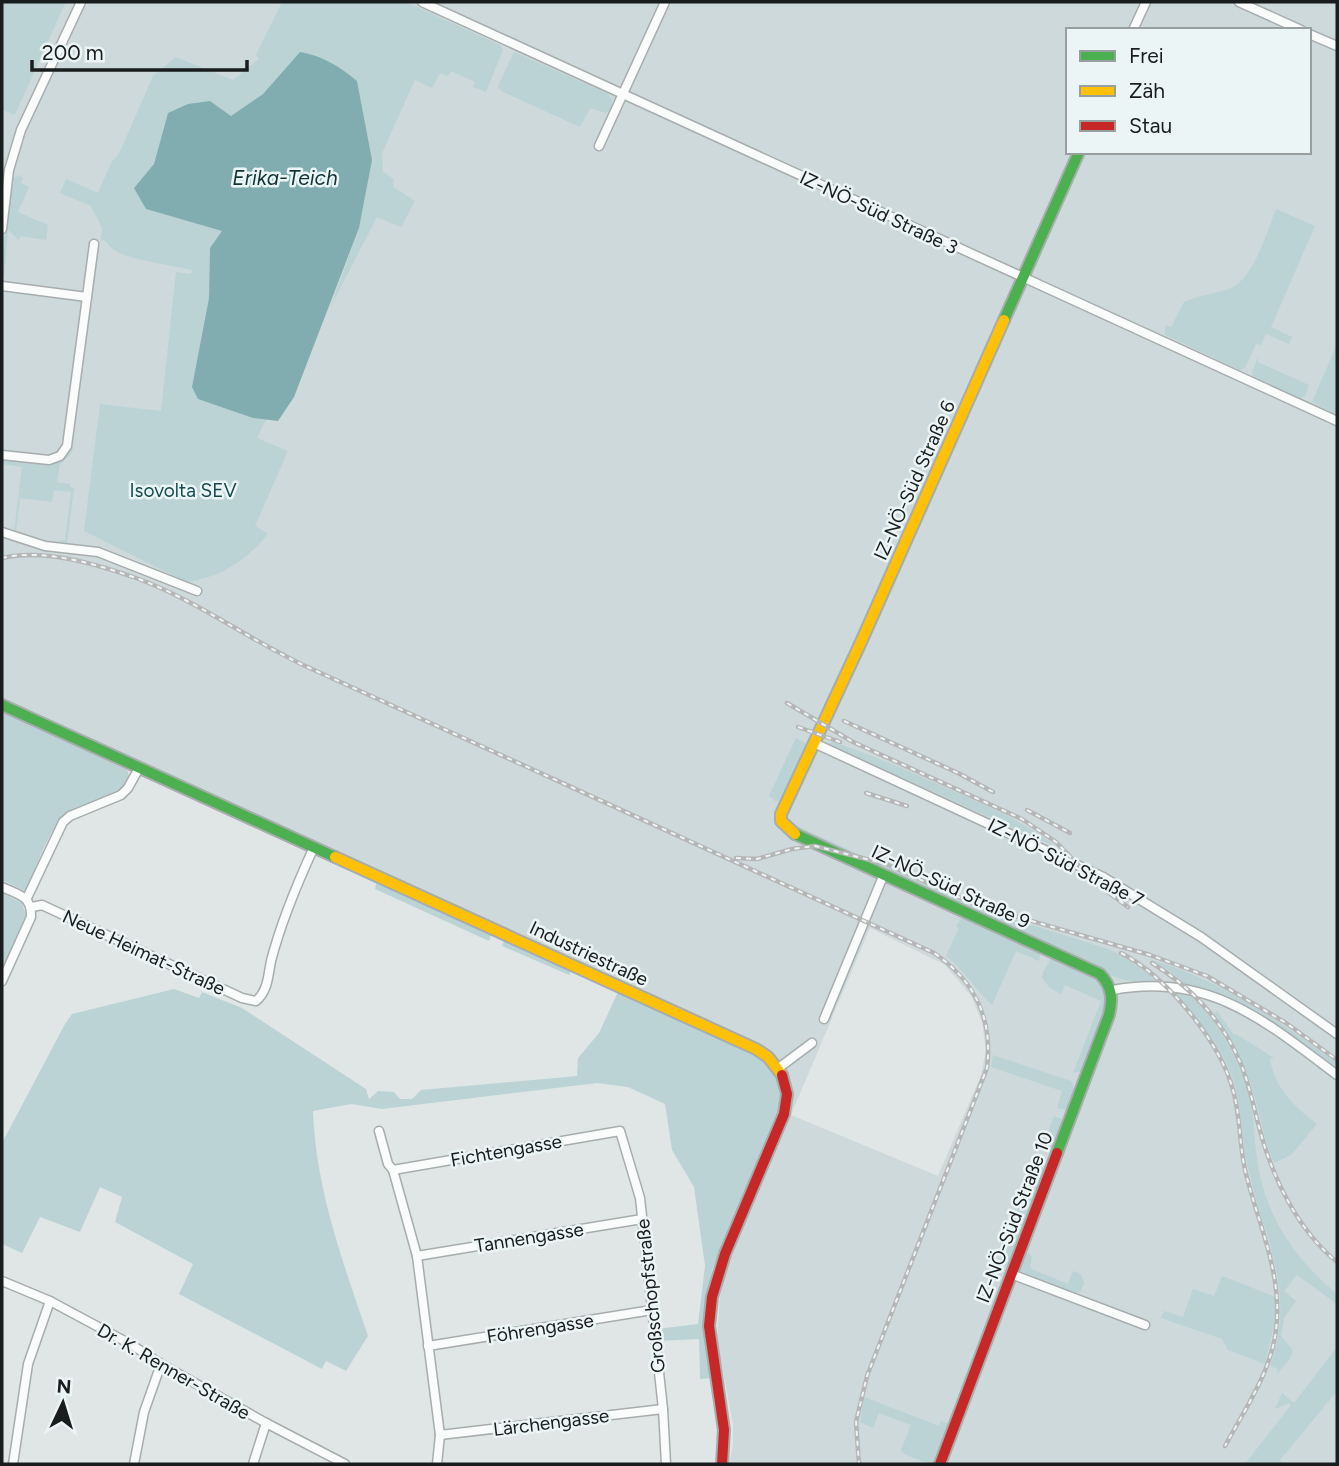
<svg xmlns="http://www.w3.org/2000/svg" width="1339" height="1466" font-family="Figtree,sans-serif">
	<style>
		.built { fill: #cdd9da; fill-rule: evenodd }
		.green { fill: #bbd3d5 }
		.water { fill: #82adb0 }
		.lines { fill: none; stroke-linecap: round; stroke-linejoin: round }
		.street-casing { stroke: #a7acac; stroke-width: 11 }
		.fast-casing { stroke: #a7acac; stroke-width: 14 }
		.slow-casing { stroke: #a7acac; stroke-width: 14 }
		.jam-casing { stroke: #a7acac; stroke-width: 14 }
		.street { stroke: #fafbfb; stroke-width: 8 }
		.fast { stroke: #4caf50; stroke-width: 10 }
		.slow { stroke: #ffc107; stroke-width: 10 }
		.jam { stroke: #c62828; stroke-width: 10 }
		.rail-casing { stroke: #b6b6b6; stroke-width: 4.5 }
		.rail { stroke: #ebf5f6; stroke-width: 2; stroke-dasharray: 5; stroke-linecap: butt }
		.labels { text-anchor: middle; stroke-width: 5; stroke-linejoin: round; paint-order: stroke }
		.street-label { font-size: 19px; fill: #191d1d; stroke: #ebf5f6 }
		.park-label { font-size: 19px; fill: #154a4f; stroke: #ebf5f6 }
		.water-label { font-size: 21px; font-style: italic; fill: #143336; stroke: #ebf5f6 }
	</style>
	<rect width="100%" height="100%" fill="#e0e6e6"/>
	<path class="built" d="M66 2H1337V1464H729L733 1446V1424L717 1339 720 1296 727 1267 791 1116 779 1111 768 1064 724 1039 304 848 127 770 2 710V110L15 115ZM1068 30H1309V152H1068ZM870 928 945 965 971 996 982 1022 986 1050 981 1075 938 1176 791 1115Z"/>
	<g class="green">
		<polygon points="2,2 66,2 15,115 2,110"/>
		<path d="M282 2H406L500 45 503 50 486 92 473 87 475 82 451 71 448 76 440 73 432 88 415 80 382 153 383 172 394 179 393 187 415 201 401 227 377 217 331 306 359 228 357 81C339 66 323 56 300 52L263 94 231 116 168 113 154 164 146 209 223 231 210 248 209 298 200 345 292 368 257 438 288 451 255 526 268 534C247 560 220 578 186 582L84 531 100 404 161 411 176 272 191 274 192 270C175 266 125 259 114 250 108 246 109 242 101 239L102 228 91 206 60 193 66 179 98 193 112 161 119 154 153 76 176 57 233 80 259 59 256 55Z"/>
		<polygon points="514,52 607,93 612,100 612,109 605,113 590,108 580,127 501,91 498,86"/>
		<path d="M19 175 23 178 21 183 29 187 18 212 48 225 46 240 20 236 19 240 8 230 4 277 2 275C2 243 8 212 12 179Z"/>
		<path d="M1276 209 1315 226 1271 327 1292 337 1289 344 1266 334 1261 345 1256 344 1245 368 1240 370 1165 335V325L1171 327 1184 302C1199 295 1216 294 1231 288 1254 278 1267 231 1276 209Z"/>
		<polygon points="1337,344 1337,415 1312,402"/>
		<polygon points="1258,357 1258,362 1309,385 1305,396 1300,398 1253,377 1252,372"/>
		<path d="M70 447H74L69 456 60 464 57 482 70 484V487L74 488 67 544 63 546 59 541 65 540 71 492 54 490 52 502 20 498 16 532 21 533 19 535 14 532 22 467 2 464V459C24 460 60 475 70 447Z"/>
		<path d="M2 710 127 770 129 775C123 802 85 799 66 814 50 825 35 872 25 891L2 880Z"/>
		<polygon points="796,738 807,744 780,801 775,801 769,796"/>
		<path d="M833 742C872 755 907 770 944 787 984 804 1024 821 1058 848L827 744Z"/>
		<path d="M788 822 975 907 1108 949 1125 957 1160 982C1137 982 1119 982 1100 969L798 831Z"/>
		<polygon points="377,881 491,935 489,941 375,889"/>
		<polygon points="2,893 22,903 26,915 2,969"/>
		<path d="M963 916 1038 950 1040 954 1039 961 1016 951 992 1005C975 989 964 970 946 956L959 928 956 926Z"/>
		<polygon points="504,941 571,970 569,975 502,946"/>
		<polygon points="1052,958 1094,976 1107,992 1107,1007 1082,1071 1073,1073 1101,1001 1065,985 1061,994 1049,987 1042,978 1043,972"/>
		<path d="M1149 959C1220 979 1279 1021 1337 1063V1070L1267 1019 1209 990 1185 984 1170 971Z"/>
		<path d="M174 989 199 998 202 992 242 1008 366 1089 369 1099 378 1091 394 1092 400 1099H412L421 1090 577 1076 578 1058 599 1033 618 992 761 1059C780 1074 782 1088 779 1111L712 1270 705 1325 711 1378 700 1379 699 1339 658 1341 657 1329 698 1324 705 1266 694 1187 672 1150 665 1104 628 1087 597 1083 382 1109 351 1104 313 1111C316 1190 343 1262 368 1336L346 1371 326 1361 322 1369 179 1294 193 1264 115 1222 122 1197 100 1187 80 1232 40 1217 22 1253 2 1244V1143L65 1024 72 1014Z"/>
		<path d="M1173 991 1191 994C1217 1023 1236 1052 1248 1090 1255 1112 1253 1136 1257 1159 1265 1216 1294 1258 1337 1294V1304L1297 1275 1284 1291 1296 1301 1284 1318 1281 1336 1293 1350 1290 1359 1276 1375 1278 1369 1270 1366C1297 1291 1264 1239 1248 1168 1240 1135 1243 1101 1229 1069 1217 1040 1193 1015 1173 991Z"/>
		<path d="M1217 1011 1234 1035 1236 1034 1274 1058 1270 1059C1275 1089 1294 1106 1317 1124L1291 1155 1274 1163C1263 1138 1260 1111 1251 1085 1242 1059 1229 1036 1213 1014Z"/>
		<polygon points="993,1055 1071,1081 1075,1090 1068,1110 1057,1108 1062,1091 991,1067"/>
		<polygon points="1054,1116 1062,1119 1063,1122 1052,1151 1042,1148"/>
		<polygon points="1036,1166 1045,1169 1033,1201 1024,1198"/>
		<polygon points="1019,1206 1029,1210 1024,1226 1021,1227 1013,1225"/>
		<polygon points="1012,1232 1016,1232 1020,1237 1010,1264 1003,1267 999,1264"/>
		<polygon points="1029,1253 1032,1257 1030,1267 1032,1269 1068,1284 1073,1271 1081,1274 1084,1283 1080,1292 1074,1293 1021,1273 1019,1269 1023,1255"/>
		<polygon points="1222,1276 1276,1297 1274,1325 1265,1364 1228,1350 1222,1339 1161,1318 1164,1311 1183,1317 1193,1289 1214,1296"/>
		<polygon points="1337,1347 1337,1391 1280,1460 1284,1464 1245,1464 1291,1405 1289,1403 1275,1409 1282,1393 1294,1403"/>
		<polygon points="864,1397 939,1426 941,1421 949,1424 935,1463 929,1464 904,1454 901,1450 911,1425 879,1413 873,1428 860,1422"/>
	</g>
	<path class="water" d="M300 52C323 56 339 66 357 81L372 160 359 228 294 397 278 421 253 418 198 399 192 387 209 298 210 248 222 231 146 209 134 188 154 164 168 113 188 104 210 101 231 116 263 94Z"/>
	<g class="lines">
		<g class="street-casing">
			<g id="street">
				<polyline points="422,2 1337,421"/>
				<polyline points="1239,2 1301,30"/>
				<polyline points="1133,30 1146,2"/>
				<polyline points="1309,34 1337,46"/>
				<polyline points="599,146 665,2"/>
				<polyline points="2,229 9,170 21,130 81,2"/>
				<polyline points="2,286 87,297 67,446 60,456 49,460 2,455"/>
				<polyline points="87,297 94,244"/>
				<polyline points="2,532 45,546 98,552 197,591"/>
				<polyline points="814,743 1103,877 1201,937 1337,1034"/>
				<path d="M2 887C19 895 32 896 31 917L2 981"/>
				<polyline points="27,898 63,822 70,816 121,795 128,788 139,768"/>
				<path d="M32 907 42 905 242 998 256 1001C268 991 268 976 271 961 281 922 297 884 314 847"/>
				<path d="M1113 990C1209 972 1265 1021 1337 1075"/>
				<polyline points="824,1019 884,874"/>
				<polyline points="780,1067 812,1043"/>
				<polyline points="379,1131 388,1164 393,1170 417,1256 440,1435 437,1464"/>
				<polyline points="393,1170 620,1131 640,1198 663,1409 666,1464"/>
				<polyline points="417,1256 642,1219"/>
				<polyline points="1011,1274 1145,1325"/>
				<polyline points="2,1281 50,1301 132,1345 161,1364 266,1423 345,1464"/>
				<polyline points="428,1346 652,1310"/>
				<polyline points="440,1435 663,1409"/>
				<polyline points="13,1464 28,1364 50,1301"/>
				<polyline points="134,1464 144,1412 161,1364"/>
				<polyline points="253,1464 266,1423"/>
			</g>
		</g>
		<g class="fast-casing">
			<g id="fast">
				<polyline points="1004,320 1079,152"/>
				<polyline points="2,705 335,857"/>
				<path d="M795 834 1100 974C1112 987 1113 998 1109 1015L1057 1153"/>
			</g>
		</g>
		<g class="slow-casing">
			<g id="slow">
				<polyline points="795,834 781,821 781,814 861,642 1004,320"/>
				<polyline points="335,857 756,1049 768,1057 782,1075"/>
			</g>
		</g>
		<g class="jam-casing">
			<g id="jam">
				<polyline points="722,1464 724,1430 709,1326 712,1297 725,1254 784,1114 787,1094 782,1075"/>
				<polyline points="940,1464 1057,1153"/>
			</g>
		</g>
		<use href="#street" class="street"/>
		<use href="#fast" class="fast"/>
		<use href="#slow" class="slow"/>
		<use href="#jam" class="jam"/>
		<g class="rail-casing">
			<g id="rail">
				<path d="M2 558C43 548 96 564 136 578 199 601 253 643 314 670 521 764 727 858 934 953 975 981 993 1018 987 1068L867 1376 856 1422 859 1464"/>
				<polyline points="787,703 853,742 1022,819 1056,842 1098,885 1128,907"/>
				<polyline points="844,721 958,773 993,792"/>
				<polyline points="798,727 840,742"/>
				<polyline points="866,793 907,806"/>
				<polyline points="1027,810 1070,833"/>
				<polyline points="736,858 757,859 792,849 815,846 886,864 976,905 1150,955 1207,976 1286,1023 1337,1060"/>
				<path d="M1121 953C1166 976 1220 1041 1233 1090 1241 1118 1239 1147 1246 1174 1259 1226 1283 1275 1276 1330 1271 1372 1245 1409 1225 1446"/>
				<path d="M1152 963C1190 986 1222 1020 1240 1062 1250 1085 1254 1110 1261 1134 1274 1181 1299 1231 1337 1262"/>
			</g>
		</g>
		<use href="#rail" class="rail"/>
	</g>
	<g class="labels">
		<g class="street-label">
			<text transform="translate(879 212) rotate(25)" y="7">IZ-NÖ-Süd Straße 3</text>
			<text transform="translate(914 480) rotate(-66)" y="7">IZ-NÖ-Süd Straße 6</text>
			<text transform="translate(1066 862) rotate(27)" y="7">IZ-NÖ-Süd Straße 7</text>
			<text transform="translate(951 886) rotate(25)" y="7">IZ-NÖ-Süd Straße 9</text>
			<text transform="translate(144 952) rotate(25)" y="7">Neue Heimat-Straße</text>
			<text transform="translate(589 953) rotate(25)" y="7">Industriestraße</text>
			<text transform="translate(506 1150) rotate(-10)" y="7">Fichtengasse</text>
			<text transform="translate(1014 1217) rotate(-69)" y="7">IZ-NÖ-Süd Straße 10</text>
			<text transform="translate(529 1237) rotate(-9)" y="7">Tannengasse</text>
			<text transform="translate(650 1296) rotate(-96)" y="7">Großschopfstraße</text>
			<text transform="translate(540 1328) rotate(-9)" y="7">Föhrengasse</text>
			<text transform="translate(174 1371) rotate(30)" y="7">Dr. K. Renner-Straße</text>
			<text transform="translate(551 1422) rotate(-7)" y="7">Lärchengasse</text>
		</g>
		<g class="park-label">
			<text x="183" y="497">Isovolta SEV</text>
		</g>
		<g class="water-label">
			<text x="285" y="185">Erika-Teich</text>
		</g>
	</g>
	<rect width="1339" height="1466" fill="none" stroke="#191d1d" stroke-width="7"/>
	<rect x="1066" y="28" width="245" height="126" fill="#ebf5f6" stroke="#979f9f" stroke-width="2"/>
	<rect x="1080" y="51" width="35" height="10" fill="#4caf50" stroke="#979f9f" stroke-width="2"/>
	<text x="1129" y="63" font-size="21" fill="#191d1d">Frei</text>
	<rect x="1080" y="86" width="35" height="10" fill="#ffc107" stroke="#979f9f" stroke-width="2"/>
	<text x="1129" y="98" font-size="21" fill="#191d1d">Zäh</text>
	<rect x="1080" y="121" width="35" height="10" fill="#c62828" stroke="#979f9f" stroke-width="2"/>
	<text x="1129" y="133" font-size="21" fill="#191d1d">Stau</text>
	<g transform="translate(63 1403) rotate(4)" stroke="#ebf5f6" stroke-width="5" paint-order="stroke">
	<path d="M0-5L12 26L0 18L-12 26Z" fill="#191d1d"/>
	<text y="-10" font-size="19" font-weight="bold" text-anchor="middle" fill="#191d1d">N</text>
	</g>
	<path d="M32 60v10h215v-10" fill="none" stroke="#191d1d" stroke-width="3.5"/>
	<text x="42" y="60" font-size="21" fill="#191d1d" stroke="#ebf5f6" stroke-width="5" paint-order="stroke">200 m</text>
</svg>
